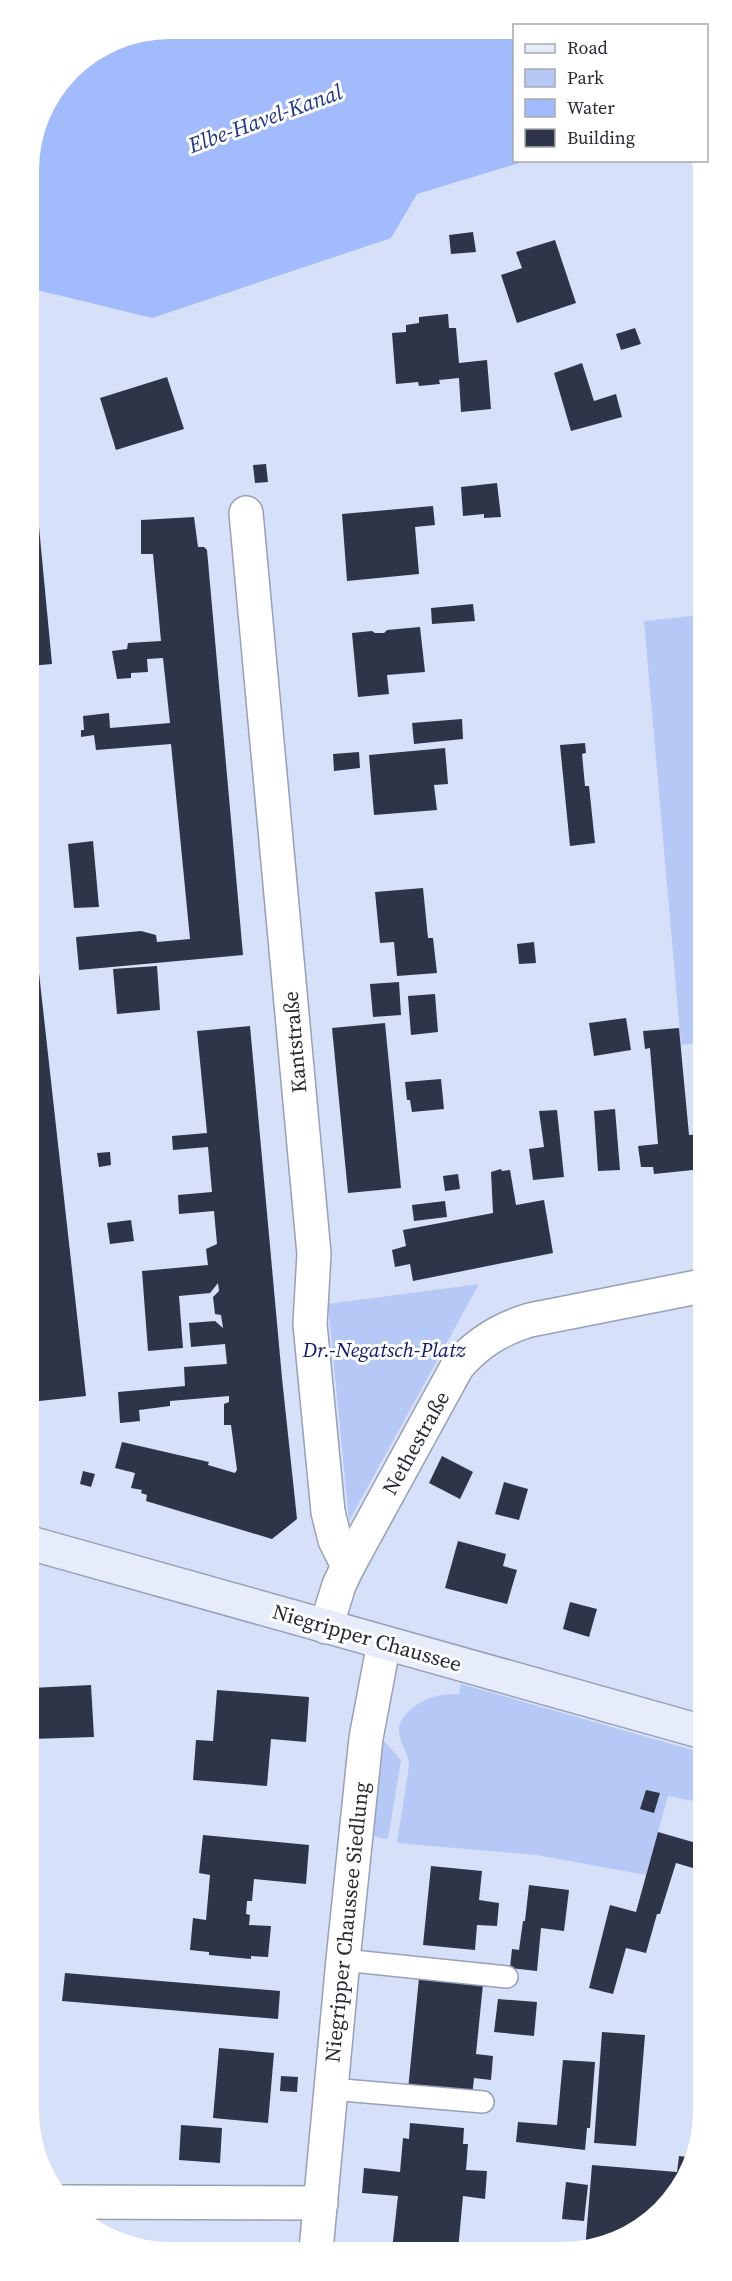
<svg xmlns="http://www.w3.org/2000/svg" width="732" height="2281" font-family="'Source Serif 4',serif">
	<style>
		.green { fill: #b6c8f5 }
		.water { fill: #a2bbfc }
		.building { fill: #2e3549 }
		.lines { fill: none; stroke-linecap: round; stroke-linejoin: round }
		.lane-casing { stroke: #97a0b7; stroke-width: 24 }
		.street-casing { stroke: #97a0b7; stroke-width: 36 }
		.secondary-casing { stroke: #97a0b7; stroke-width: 36 }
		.lane { stroke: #fff; stroke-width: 21 }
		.street { stroke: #fff; stroke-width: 33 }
		.secondary { stroke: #e7ecfa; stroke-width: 33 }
		.labels { text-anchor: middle; stroke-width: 6; stroke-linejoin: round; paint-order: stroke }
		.street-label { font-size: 21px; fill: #252932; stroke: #fff }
		.park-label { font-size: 21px; font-style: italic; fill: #0f1873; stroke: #fff }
		.water-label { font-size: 22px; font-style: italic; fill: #1f328d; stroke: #fff }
	</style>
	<rect width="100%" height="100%" fill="#d6e0f9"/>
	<g class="green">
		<polygon points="701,615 702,1042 681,1045 644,621"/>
		<polygon points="479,1284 349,1521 328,1304"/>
		<path d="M461 1684 703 1753V1803L668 1796 646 1875 537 1855 397 1843 409 1766C409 1753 399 1743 399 1730 399 1722 403 1718 407 1713 422 1698 438 1693 459 1694Z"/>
		<polygon points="384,1741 401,1760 388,1839 376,1837 373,1835"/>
	</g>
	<polygon class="water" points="170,29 514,31 514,160 526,161 417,194 391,238 152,318 29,288 29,160 43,107 76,64 116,39"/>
	<g class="building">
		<polygon points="473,232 476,252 451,254 449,235"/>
		<polygon points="555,240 576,303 517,323 501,275 522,268 516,252"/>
		<polygon points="448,314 449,328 456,328 459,363 487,360 491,409 461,412 459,378 439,380 440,384 419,386 418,382 396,384 392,333 406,332 406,325 419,323 419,317"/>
		<polygon points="635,328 641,344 621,350 616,334"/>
		<polygon points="582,363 594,401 616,394 622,417 571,431 554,373"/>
		<polygon points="167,377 184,429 116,450 100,398"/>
		<polygon points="266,464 268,482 255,483 253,465"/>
		<polygon points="497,483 501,517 484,518 484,514 463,516 461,487"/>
		<polygon points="433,506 435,525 415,527 419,574 347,581 342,514"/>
		<polygon points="194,517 198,547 204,547 207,550 243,955 79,970 76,937 141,931 156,935 157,942 190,939 171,744 96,750 94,735 81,737 81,730 84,730 83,716 109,713 110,728 170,723 163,658 147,659 148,672 131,673 131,678 117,679 112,651 127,649 128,643 161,641 153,554 141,554 141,520"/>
		<polygon points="39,527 52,664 29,666 29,528"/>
		<polygon points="473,604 475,621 432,624 431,608"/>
		<polygon points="420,627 425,672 387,675 389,694 358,697 352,633 372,631 375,633 384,633 387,630"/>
		<polygon points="462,719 463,739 414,744 412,723"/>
		<polygon points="585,743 586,753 582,754 585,786 589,786 595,843 570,846 560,745"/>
		<polygon points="445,748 448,784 434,785 437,810 374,815 369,755"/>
		<polygon points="359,752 360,768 334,771 333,754"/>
		<polygon points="93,841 99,907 74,908 68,844"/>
		<polygon points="423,888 428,938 433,938 437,973 397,976 394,942 380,943 375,892"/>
		<polygon points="534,942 536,963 519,964 517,944"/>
		<polygon points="30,964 38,964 86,1396 30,1402"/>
		<polygon points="157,966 160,1010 117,1014 113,969"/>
		<polygon points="399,982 401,1015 373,1017 370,984"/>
		<polygon points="435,994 438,1032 411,1035 408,996"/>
		<polygon points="626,1018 631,1050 594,1056 589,1023"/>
		<polygon points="385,1023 401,1188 348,1193 332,1028"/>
		<polygon points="250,1026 282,1378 297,1519 272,1539 146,1501 147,1495 141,1493 142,1490 131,1488 135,1473 115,1468 122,1442 209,1462 208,1465 235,1473 237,1470 231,1425 224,1425 224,1404 229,1402 229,1396 170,1401 170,1406 139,1410 140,1421 120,1423 118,1392 185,1386 184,1367 227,1364 225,1344 191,1347 189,1323 215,1321 223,1328 221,1315 215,1314 213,1297 219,1291 218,1283 210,1293 179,1296 183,1348 148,1351 142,1271 208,1265 206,1249 217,1244 214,1211 179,1214 178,1195 212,1192 208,1147 173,1150 172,1136 207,1133 197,1031"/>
		<polygon points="679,1028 689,1135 702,1134 702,1224 697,1225 693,1170 654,1174 653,1167 641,1167 638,1146 658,1144 650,1048 645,1049 643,1031"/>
		<polygon points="441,1079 444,1109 412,1112 410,1100 407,1100 405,1082"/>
		<polygon points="615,1109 620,1170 598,1171 594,1111"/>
		<polygon points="557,1110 564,1177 533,1180 529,1149 544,1147 539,1111"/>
		<polygon points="110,1152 111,1165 99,1167 97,1153"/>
		<polygon points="501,1169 502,1171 510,1170 516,1205 544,1200 553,1253 413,1281 410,1264 395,1267 392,1250 406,1246 403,1230 493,1213 491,1172"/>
		<polygon points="458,1174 460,1189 445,1191 443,1176"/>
		<polygon points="445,1201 447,1217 414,1221 412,1205"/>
		<polygon points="131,1220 134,1241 110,1244 107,1223"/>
		<polygon points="442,1456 473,1472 460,1499 429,1483"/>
		<polygon points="83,1471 95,1474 91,1487 80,1484"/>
		<polygon points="504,1482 528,1489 519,1520 495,1514"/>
		<polygon points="458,1541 506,1554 503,1566 517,1570 507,1604 445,1588"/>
		<polygon points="570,1602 597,1609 589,1637 563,1629"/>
		<polygon points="91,1685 94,1737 31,1739 31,1688"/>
		<polygon points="217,1690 309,1697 306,1742 271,1739 267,1786 193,1780 196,1740 213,1741"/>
		<polygon points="646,1790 660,1793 654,1813 640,1809"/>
		<polygon points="658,1832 703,1845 703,1871 676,1863 660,1914 657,1914 646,1953 626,1948 613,1994 589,1988 610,1905 636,1912"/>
		<polygon points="203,1835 309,1845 306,1884 254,1879 252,1901 247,1901 246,1914 250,1915 249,1925 271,1926 268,1957 251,1956 251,1959 209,1955 209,1952 190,1950 193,1918 206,1920 210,1875 199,1873"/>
		<polygon points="431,1866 482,1871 479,1900 499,1903 497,1926 477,1925 475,1950 423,1945"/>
		<polygon points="529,1885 569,1890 564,1931 541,1928 537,1971 510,1968 512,1949 519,1950 523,1921 525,1921"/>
		<polygon points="65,1973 280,1991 278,2019 62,2001"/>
		<polygon points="419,1978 483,1984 476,2054 493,2056 491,2080 474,2078 472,2096 408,2090"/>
		<polygon points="498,1999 537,2002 534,2036 494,2032"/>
		<polygon points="602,2032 645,2035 636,2146 594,2143"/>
		<polygon points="219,2048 274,2053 268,2123 213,2118"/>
		<polygon points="563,2060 595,2062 590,2128 587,2128 585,2150 516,2142 518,2122 557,2125"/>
		<polygon points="281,2076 298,2077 297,2092 280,2091"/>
		<polygon points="410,2123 464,2128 463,2144 468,2144 466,2170 487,2171 485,2199 463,2196 458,2250 392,2250 398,2196 362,2193 364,2168 400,2172 403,2138 409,2139"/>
		<polygon points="181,2125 222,2128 220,2163 179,2160"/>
		<polygon points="679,2156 688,2157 669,2204 633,2234 585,2250 592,2165 677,2172"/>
		<polygon points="566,2182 588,2185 584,2221 562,2219"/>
		<polygon points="564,2244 580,2245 579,2250 563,2250"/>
	</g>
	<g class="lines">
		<g class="lane-casing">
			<g id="lane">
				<polyline points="343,1960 507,1977"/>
				<polyline points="331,2089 483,2102"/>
			</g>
		</g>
		<g class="street-casing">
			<g id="street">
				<polyline points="246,513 314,1254 310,1324 328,1512 335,1540 348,1566"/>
				<path d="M326 1627 339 1585 348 1566 457 1367C477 1343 500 1329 530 1320L702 1286"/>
				<polyline points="65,2202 321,2203"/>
				<polyline points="316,2250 343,1960 366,1738 384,1643"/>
			</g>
		</g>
		<g class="secondary-casing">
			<polyline id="secondary" points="30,1543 703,1732"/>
		</g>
		<use href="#lane" class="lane"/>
		<use href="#street" class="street"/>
		<use href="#secondary" class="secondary"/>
	</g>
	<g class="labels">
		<g class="street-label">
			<text transform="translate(295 1042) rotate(-95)" y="7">Kantstraße</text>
			<text transform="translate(416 1443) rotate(-61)" y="7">Nethestraße</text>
			<text transform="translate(367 1638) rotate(16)" y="7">Niegripper Chaussee</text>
			<text transform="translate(347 1922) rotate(-84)" y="7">Niegripper Chaussee Siedlung</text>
		</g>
		<g class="park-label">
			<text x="384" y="1357">Dr.-Negatsch-Platz</text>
		</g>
		<g class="water-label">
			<text transform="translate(265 118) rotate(-20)" y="8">Elbe-Havel-Kanal</text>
		</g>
	</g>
	<path d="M0 0H732V2281H0ZM170 39H562A131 131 0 0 1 693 170V2111A131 131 0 0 1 562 2242H170A131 131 0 0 1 39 2111V170A131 131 0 0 1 170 39Z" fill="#fff" fill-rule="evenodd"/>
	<rect x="513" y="24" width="195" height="138" fill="#ffffff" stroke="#a8a9ad" stroke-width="1.5"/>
	<rect x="525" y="44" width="30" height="9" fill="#e7ecfa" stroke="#a8a9ad" stroke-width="1.5"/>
	<text x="567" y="54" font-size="18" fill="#252932">Road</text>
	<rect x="525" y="69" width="30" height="18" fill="#b6c8f5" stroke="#a8a9ad" stroke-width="1.5"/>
	<text x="567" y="84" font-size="18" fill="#252932">Park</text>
	<rect x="525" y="99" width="30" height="18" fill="#a2bbfc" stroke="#a8a9ad" stroke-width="1.5"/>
	<text x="567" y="114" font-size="18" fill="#252932">Water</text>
	<rect x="525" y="129" width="30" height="18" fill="#2e3549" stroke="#a8a9ad" stroke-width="1.5"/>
	<text x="567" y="144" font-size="18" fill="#252932">Building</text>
</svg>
